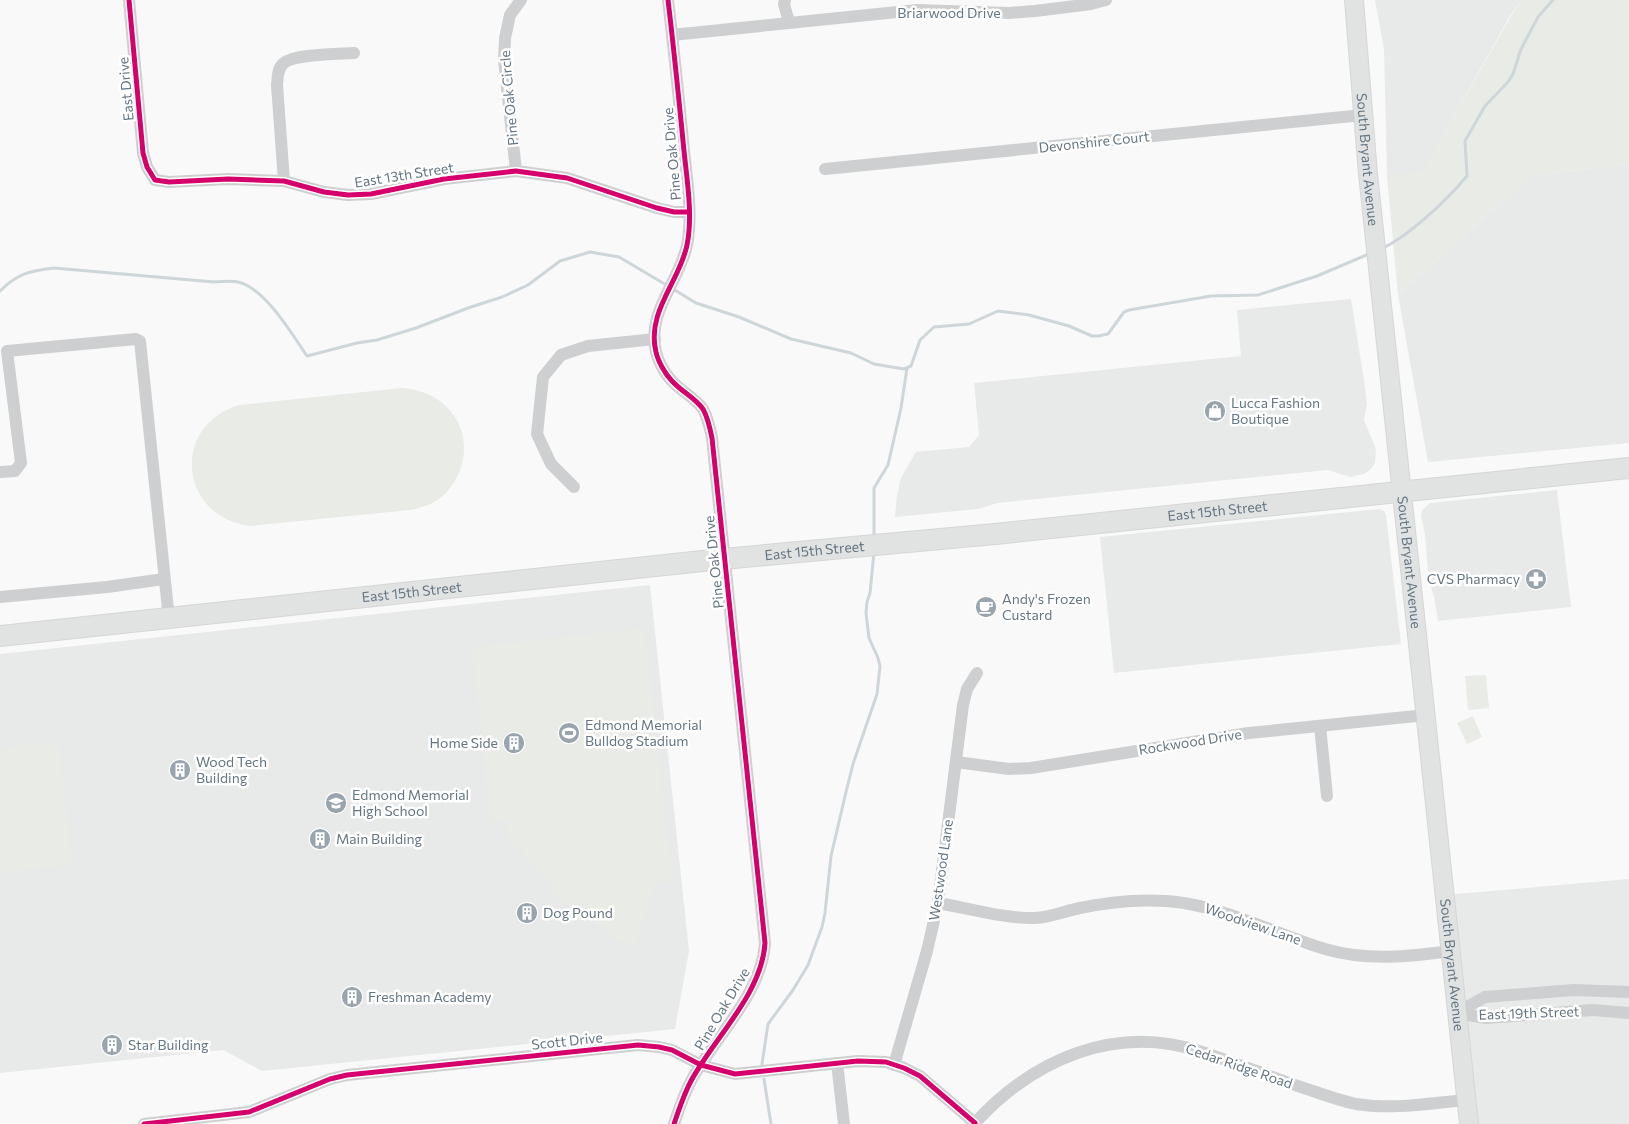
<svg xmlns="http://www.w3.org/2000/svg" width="1629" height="1124" font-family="Commissioner,sans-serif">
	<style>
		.built { fill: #e8e9e9 }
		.green { fill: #e8ebe6 }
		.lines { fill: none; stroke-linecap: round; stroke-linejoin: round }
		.stream { stroke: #ced6d9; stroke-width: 3 }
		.secondary-casing { stroke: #d5d6d7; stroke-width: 20 }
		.primary-casing { stroke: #d5d6d7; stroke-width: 22 }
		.street { stroke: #cecfd0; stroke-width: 12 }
		.secondary { stroke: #e1e2e2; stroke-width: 18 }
		.primary { stroke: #e1e2e2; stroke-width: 20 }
		.cycleway-casing { stroke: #fff; stroke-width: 8 }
		.cycleway { stroke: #d6006c; stroke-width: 5 }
		.labels { text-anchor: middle; stroke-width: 5; stroke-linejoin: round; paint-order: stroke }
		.street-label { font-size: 14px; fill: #657683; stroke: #fff }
		.poi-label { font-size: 14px; fill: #657683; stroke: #fff; text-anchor: start }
	</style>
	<rect width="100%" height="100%" fill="#f9f9f9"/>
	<g class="built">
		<polygon points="1375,0 1522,0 1510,16 1422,173 1387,176 1384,49"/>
		<polygon points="1629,164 1629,443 1428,462 1398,295 1531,176"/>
		<polygon points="1351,299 1365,387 1367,404 1364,420 1376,449 1375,463 1371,469 1364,474 1350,477 1328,470 997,503 978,509 895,517 897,495 901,478 916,452 969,447 979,435 974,383 1241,356 1237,310"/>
		<polygon points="1557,490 1571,607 1438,621 1434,597 1429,581 1425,535 1421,515 1422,510 1430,503"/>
		<polygon points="1379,509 1384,511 1386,515 1401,644 1114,673 1100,537"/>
		<polygon points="650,585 689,951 675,1029 262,1071 223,1050 0,1073 0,654"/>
		<polygon points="1629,879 1629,1124 1469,1124 1444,895"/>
	</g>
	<g class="green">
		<polygon points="1522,0 1629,0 1629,164 1531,176 1398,295 1387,176 1422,172 1511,16"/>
		<path d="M402 388C450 391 479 435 456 479 451 488 444 496 436 501 428 506 419 508 410 510L250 526C179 517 170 426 239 405Z"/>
		<polygon points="644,628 673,881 655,883 636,943 633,946 614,940 581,910 559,902 561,894 553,892 554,882 532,862 532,859 523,860 521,846 510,846 507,820 490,821 472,647"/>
		<polygon points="1486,675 1489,708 1468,710 1465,676"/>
		<polygon points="1473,716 1482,737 1467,744 1457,723"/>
		<polygon points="59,741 72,865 0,873 0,751 13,746"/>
	</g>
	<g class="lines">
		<g class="stream">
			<path d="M1381 249C1409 236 1447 200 1467 176L1465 141 1485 106 1508 82 1513 74 1521 49 1538 17 1553 0"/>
			<polyline points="673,289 696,303 739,317 791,339 851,353 874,364 904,369 911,366 920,340 934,327 969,324 998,311 1029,315 1069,326 1092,336 1098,336 1108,334 1124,312 1129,310 1211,296 1258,295 1317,276 1371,253"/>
			<path d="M0 291C18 273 30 271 54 268L214 282C222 282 230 280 238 282 265 288 292 334 307 356L357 343 377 340 416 328 468 308 502 297 528 285 560 261 590 252 619 257 668 286"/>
			<polyline points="874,538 874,488 888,465 901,408 907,368"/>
			<polyline points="762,1064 768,1024 793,990 808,965 822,927 825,913 831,856 846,792 853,764 877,694 880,666 878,658 869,638 866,613 867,602 870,593 874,552"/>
			<polyline points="764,1079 771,1124"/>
		</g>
		<g class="secondary-casing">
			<g id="secondary">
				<path id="s1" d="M1354 0 1368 174 1469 1124"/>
			</g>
		</g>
		<g class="primary-casing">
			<g id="primary">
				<path id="s2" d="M0 636 712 560 995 534 1629 468"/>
			</g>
		</g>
		<g class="street">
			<polyline points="129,0 143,153 147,167 155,180 169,182 228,179 284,181 324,192 348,195 371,194 444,179 516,171 567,178 657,208 674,212 689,212"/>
			<path d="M668 0C674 50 679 100 684 151 687 180 693 216 687 245 680 281 646 312 656 352 658 361 665 374 672 381 682 392 694 397 703 409 708 418 710 428 712 438L765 943C762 994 714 1038 691 1081 684 1094 679 1109 674 1124"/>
			<polyline points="785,0 784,4 789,22"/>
			<polyline points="672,35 917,10 1009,13 1035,11 1091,4 1106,0"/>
			<polyline points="825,169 1363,115"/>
			<polyline points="516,171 504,60 505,38 510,15 521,0"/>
			<path d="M284 181 277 85C278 77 277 68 284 63 294 54 339 54 354 53"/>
			<polyline points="0,472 15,471 21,463 7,351 136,339 140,341 169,619"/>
			<polyline points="574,487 551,464 537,434 543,377 561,355 588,346 655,339"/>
			<polyline points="0,597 107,587 164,579"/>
			<polyline points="1320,726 1327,796"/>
			<polyline points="956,762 1009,769 1031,768 1249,733 1426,715"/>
			<path d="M938 903C968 908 1006 919 1035 918 1051 917 1065 911 1080 908 1108 902 1137 899 1166 901 1223 905 1272 933 1325 949 1366 961 1409 957 1450 951"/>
			<polyline points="1456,1013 1485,997 1573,990 1629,992"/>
			<polyline points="1456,1013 1486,1018 1593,1010 1629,1013"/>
			<polyline points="837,1063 844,1124"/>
			<polyline points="894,1065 927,951 938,903 963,705 967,689 977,673"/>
			<polyline points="144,1124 249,1112 330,1079 347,1075 638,1045 659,1047 672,1050 701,1065 735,1074 858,1061 886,1062 904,1068 920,1076 975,1123"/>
			<path d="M974 1124C1033 1059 1116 1023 1202 1052 1239 1064 1276 1079 1313 1091 1327 1096 1342 1101 1356 1104 1393 1110 1430 1103 1466 1100"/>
		</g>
		<use href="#secondary" class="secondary"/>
		<use href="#primary" class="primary"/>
		<g class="cycleway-casing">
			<g id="cycleway">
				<polyline points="129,0 143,153 147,167 155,180 169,182 228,179 284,181 324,192 348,195 371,194 444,179 516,171 567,178 657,208 674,212 689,212"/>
				<path d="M668 0C674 50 679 100 684 151 687 180 693 216 687 245 680 281 646 312 656 352 658 361 665 374 672 381 682 392 694 397 703 409 708 418 710 428 712 438L765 943C762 994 714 1038 691 1081 684 1094 679 1109 674 1124"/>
				<polyline points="144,1124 249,1112 330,1079 347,1075 638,1045 659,1047 672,1050 701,1065 735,1074 858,1061 886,1062 904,1068 920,1076 975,1123"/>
			</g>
		</g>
		<use href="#cycleway" class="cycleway"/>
	</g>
	<defs>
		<g id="shop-disc" transform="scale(1.125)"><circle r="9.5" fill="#99a4ac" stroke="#fff"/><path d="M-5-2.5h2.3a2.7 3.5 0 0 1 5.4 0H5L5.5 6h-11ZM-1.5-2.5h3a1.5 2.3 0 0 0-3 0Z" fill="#fff"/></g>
		<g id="pharmacy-disc" transform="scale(1.125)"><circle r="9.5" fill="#99a4ac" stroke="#fff"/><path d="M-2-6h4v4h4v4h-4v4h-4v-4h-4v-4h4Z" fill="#fff"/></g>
		<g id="cafe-disc" transform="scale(1.125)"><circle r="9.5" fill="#99a4ac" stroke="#fff"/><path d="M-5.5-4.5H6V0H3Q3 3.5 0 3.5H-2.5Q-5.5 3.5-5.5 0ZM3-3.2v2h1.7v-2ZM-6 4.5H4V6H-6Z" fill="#fff"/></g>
		<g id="stadium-disc" transform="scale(1.125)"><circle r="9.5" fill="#99a4ac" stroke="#fff"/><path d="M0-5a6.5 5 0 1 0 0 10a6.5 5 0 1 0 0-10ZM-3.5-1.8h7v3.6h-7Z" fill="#fff"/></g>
		<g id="building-disc" transform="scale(1.125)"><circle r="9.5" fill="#99a4ac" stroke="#fff"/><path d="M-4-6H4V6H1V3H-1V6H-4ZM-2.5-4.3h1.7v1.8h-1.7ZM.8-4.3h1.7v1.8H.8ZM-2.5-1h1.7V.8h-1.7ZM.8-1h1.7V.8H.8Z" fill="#fff"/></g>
		<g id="school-disc" transform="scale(1.125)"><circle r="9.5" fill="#99a4ac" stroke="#fff"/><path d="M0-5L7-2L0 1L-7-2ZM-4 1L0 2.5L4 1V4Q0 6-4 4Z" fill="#fff"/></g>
	</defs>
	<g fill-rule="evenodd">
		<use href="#shop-disc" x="1215" y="411"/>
		<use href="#pharmacy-disc" x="1536" y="579"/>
		<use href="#cafe-disc" x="986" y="607"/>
		<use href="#stadium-disc" x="569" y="733"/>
		<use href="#building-disc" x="514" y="743"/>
		<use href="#building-disc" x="180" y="770"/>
		<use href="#school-disc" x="336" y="803"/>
		<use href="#building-disc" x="320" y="839"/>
		<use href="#building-disc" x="527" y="913"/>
		<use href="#building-disc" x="352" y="997"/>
		<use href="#building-disc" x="112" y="1045"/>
	</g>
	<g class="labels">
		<g class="street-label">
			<text x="949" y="18">Briarwood Drive</text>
			<text transform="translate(126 89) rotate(-95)" y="5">East Drive</text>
			<text transform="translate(509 98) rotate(-95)" y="5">Pine Oak Circle</text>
			<text transform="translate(1094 142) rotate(-6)" y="5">Devonshire Court</text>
			<text transform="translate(672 154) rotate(-95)" y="5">Pine Oak Drive</text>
			<text dy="5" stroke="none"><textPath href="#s1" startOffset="160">South Bryant Avenue</textPath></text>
			<text transform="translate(404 175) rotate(-9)" y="5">East 13th Street</text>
			<text dy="5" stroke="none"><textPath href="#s2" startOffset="1224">East 15th Street</textPath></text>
			<text dy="5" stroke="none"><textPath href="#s2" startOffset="819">East 15th Street</textPath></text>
			<text transform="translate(714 562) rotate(-96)" y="5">Pine Oak Drive</text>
			<text dy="5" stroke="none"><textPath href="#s1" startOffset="565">South Bryant Avenue</textPath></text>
			<text dy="5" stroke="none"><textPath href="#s2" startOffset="414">East 15th Street</textPath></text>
			<text transform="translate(1190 742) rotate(-9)" y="5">Rockwood Drive</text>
			<text transform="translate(941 870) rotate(-82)" y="5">Westwood Lane</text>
			<text transform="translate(1253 924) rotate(19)" y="5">Woodview Lane</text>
			<text dy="5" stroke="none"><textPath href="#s1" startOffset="970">South Bryant Avenue</textPath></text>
			<text transform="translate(722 1009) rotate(-59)" y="5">Pine Oak Drive</text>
			<text transform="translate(1529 1013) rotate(-2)" y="5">East 19th Street</text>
			<text transform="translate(567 1041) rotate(-6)" y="5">Scott Drive</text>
			<text transform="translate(1239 1066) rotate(19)" y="5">Cedar Ridge Road</text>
		</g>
		<g class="poi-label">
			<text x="1231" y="408">Lucca Fashion<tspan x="1231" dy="16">Boutique</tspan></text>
			<text x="1520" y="584" text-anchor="end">CVS Pharmacy</text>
			<text x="1002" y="604">Andy's Frozen<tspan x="1002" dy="16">Custard</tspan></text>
			<text x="585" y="730">Edmond Memorial<tspan x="585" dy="16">Bulldog Stadium</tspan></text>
			<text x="498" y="748" text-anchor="end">Home Side</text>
			<text x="196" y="767">Wood Tech<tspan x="196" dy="16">Building</tspan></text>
			<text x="352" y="800">Edmond Memorial<tspan x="352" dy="16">High School</tspan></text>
			<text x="336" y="844">Main Building</text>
			<text x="543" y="918">Dog Pound</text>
			<text x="368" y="1002">Freshman Academy</text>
			<text x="128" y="1050">Star Building</text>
		</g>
	</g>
</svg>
